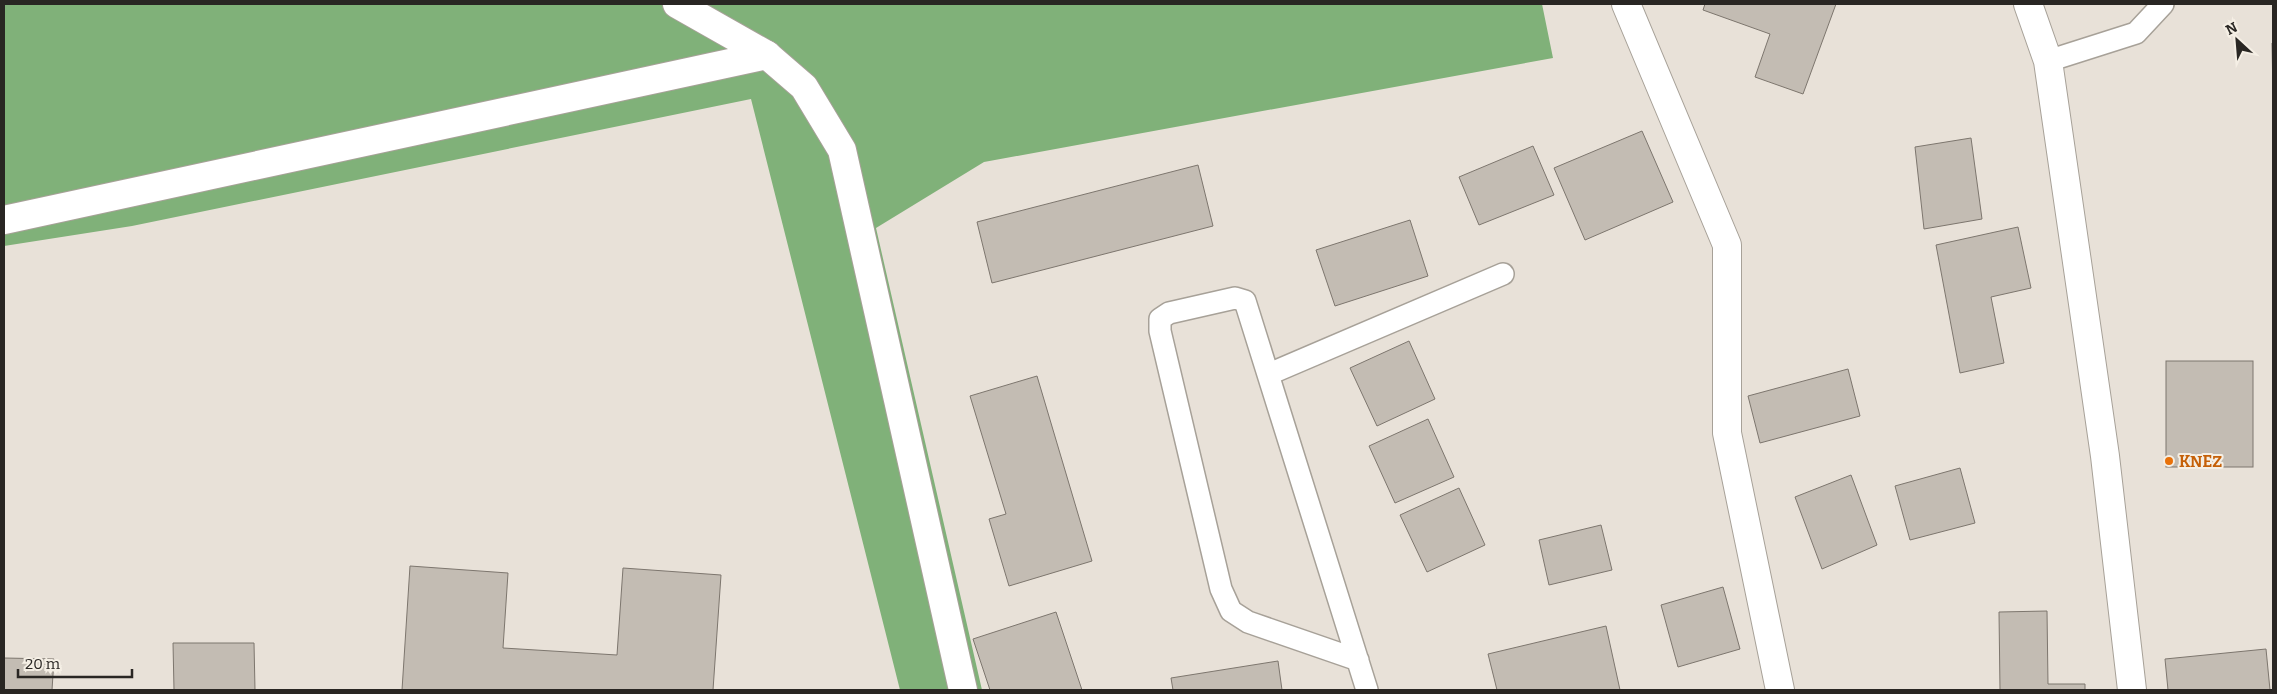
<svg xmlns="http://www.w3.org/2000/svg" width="2277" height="694" font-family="Bitter,serif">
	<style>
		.forest { fill: #80b179 }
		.building { fill: #c3bcb3; stroke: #7d766e }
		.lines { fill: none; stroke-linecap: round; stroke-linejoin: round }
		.lane-casing { stroke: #a7a198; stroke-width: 24 }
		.street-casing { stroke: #a7a198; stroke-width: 30 }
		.lane { stroke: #fff; stroke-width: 21 }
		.street { stroke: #fff; stroke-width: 28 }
		.food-dot { fill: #e8710a; stroke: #f5efe5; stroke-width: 2 }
		.labels { text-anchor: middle; stroke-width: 4; stroke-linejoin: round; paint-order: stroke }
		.food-label { font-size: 16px; font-weight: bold; fill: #c56008; stroke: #f5efe5; text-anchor: start }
	</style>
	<rect width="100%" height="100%" fill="#e8e1d8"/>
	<polygon class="forest" points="4,4 1542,4 1553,58 984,162 876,228 982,690 900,690 751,99 132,226 4,246"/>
	<g class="building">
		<polygon points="1705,4 1836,4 1803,94 1755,77 1770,34 1703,10"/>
		<polygon points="2272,43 2273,43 2273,97"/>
		<polygon points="1642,131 1673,202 1585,240 1554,168"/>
		<polygon points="1971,138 1982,219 1924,229 1915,147"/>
		<polygon points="1533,146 1554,195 1479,225 1459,177"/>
		<polygon points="1198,165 1213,226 992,283 977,222"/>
		<polygon points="1410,220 1428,276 1335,306 1316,250"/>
		<polygon points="2018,227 2031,288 1991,297 2004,363 1960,373 1936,245"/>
		<polygon points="1409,341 1435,399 1377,426 1350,368"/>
		<rect x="2166" y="361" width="87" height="106"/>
		<polygon points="1848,369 1860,416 1760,443 1748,396"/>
		<polygon points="1037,376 1092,561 1009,586 989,519 1006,514 970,396"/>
		<polygon points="1428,419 1454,477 1395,503 1369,446"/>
		<polygon points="1960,468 1975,523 1910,540 1895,486"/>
		<polygon points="1851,475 1877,545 1822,569 1795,497"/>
		<polygon points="1459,488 1485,545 1427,572 1400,515"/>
		<polygon points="1601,525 1612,570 1549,585 1539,540"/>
		<polygon points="410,566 508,573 503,648 617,655 623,568 721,575 713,690 402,690"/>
		<polygon points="1723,587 1740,649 1678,667 1661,605"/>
		<polygon points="2047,611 2048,684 2085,684 2085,690 2000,690 1999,612"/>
		<polygon points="1056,612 1082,690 990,690 973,639"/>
		<polygon points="1606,626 1620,690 1497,690 1488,654"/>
		<polygon points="173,643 254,643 255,690 174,690"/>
		<polygon points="2266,649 2270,690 2168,690 2165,659"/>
		<polygon points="4,658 54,659 52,690 4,690"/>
		<polygon points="1278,661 1282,690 1173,690 1171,678"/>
	</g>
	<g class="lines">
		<g class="lane-casing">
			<g id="lane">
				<polyline points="2048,61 2136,33 2163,4"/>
				<polyline points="1269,374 1503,274"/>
				<polyline points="1358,660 1248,622 1231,611 1221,589 1160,331 1160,319 1169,313 1235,298 1245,301 1367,690"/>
			</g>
		</g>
		<g class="street-casing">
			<g id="street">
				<polyline points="677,4 767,55"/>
				<polyline points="1626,4 1727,245 1727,433 1780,690"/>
				<polyline points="2028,4 2048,61 2105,456 2132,690"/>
				<polyline points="4,220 767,55 804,87 842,150 963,690"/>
			</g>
		</g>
		<use href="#lane" class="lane"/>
		<use href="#street" class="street"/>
	</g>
	<circle class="food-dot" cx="2169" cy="461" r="5"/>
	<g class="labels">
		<g class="food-label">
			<text x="2179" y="467">KNEZ</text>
		</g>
	</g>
	<rect width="2277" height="694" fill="none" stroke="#292623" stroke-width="10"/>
	<g transform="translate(2237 40) rotate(334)" stroke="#f5efe5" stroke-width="4" paint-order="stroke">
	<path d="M0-4L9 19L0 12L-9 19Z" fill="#292623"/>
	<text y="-8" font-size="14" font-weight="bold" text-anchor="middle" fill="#292623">N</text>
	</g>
	<path d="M18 669v8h114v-8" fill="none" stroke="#292623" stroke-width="2.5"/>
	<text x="25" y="669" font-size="15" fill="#292623" stroke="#f5efe5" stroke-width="4" paint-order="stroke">20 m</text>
</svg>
